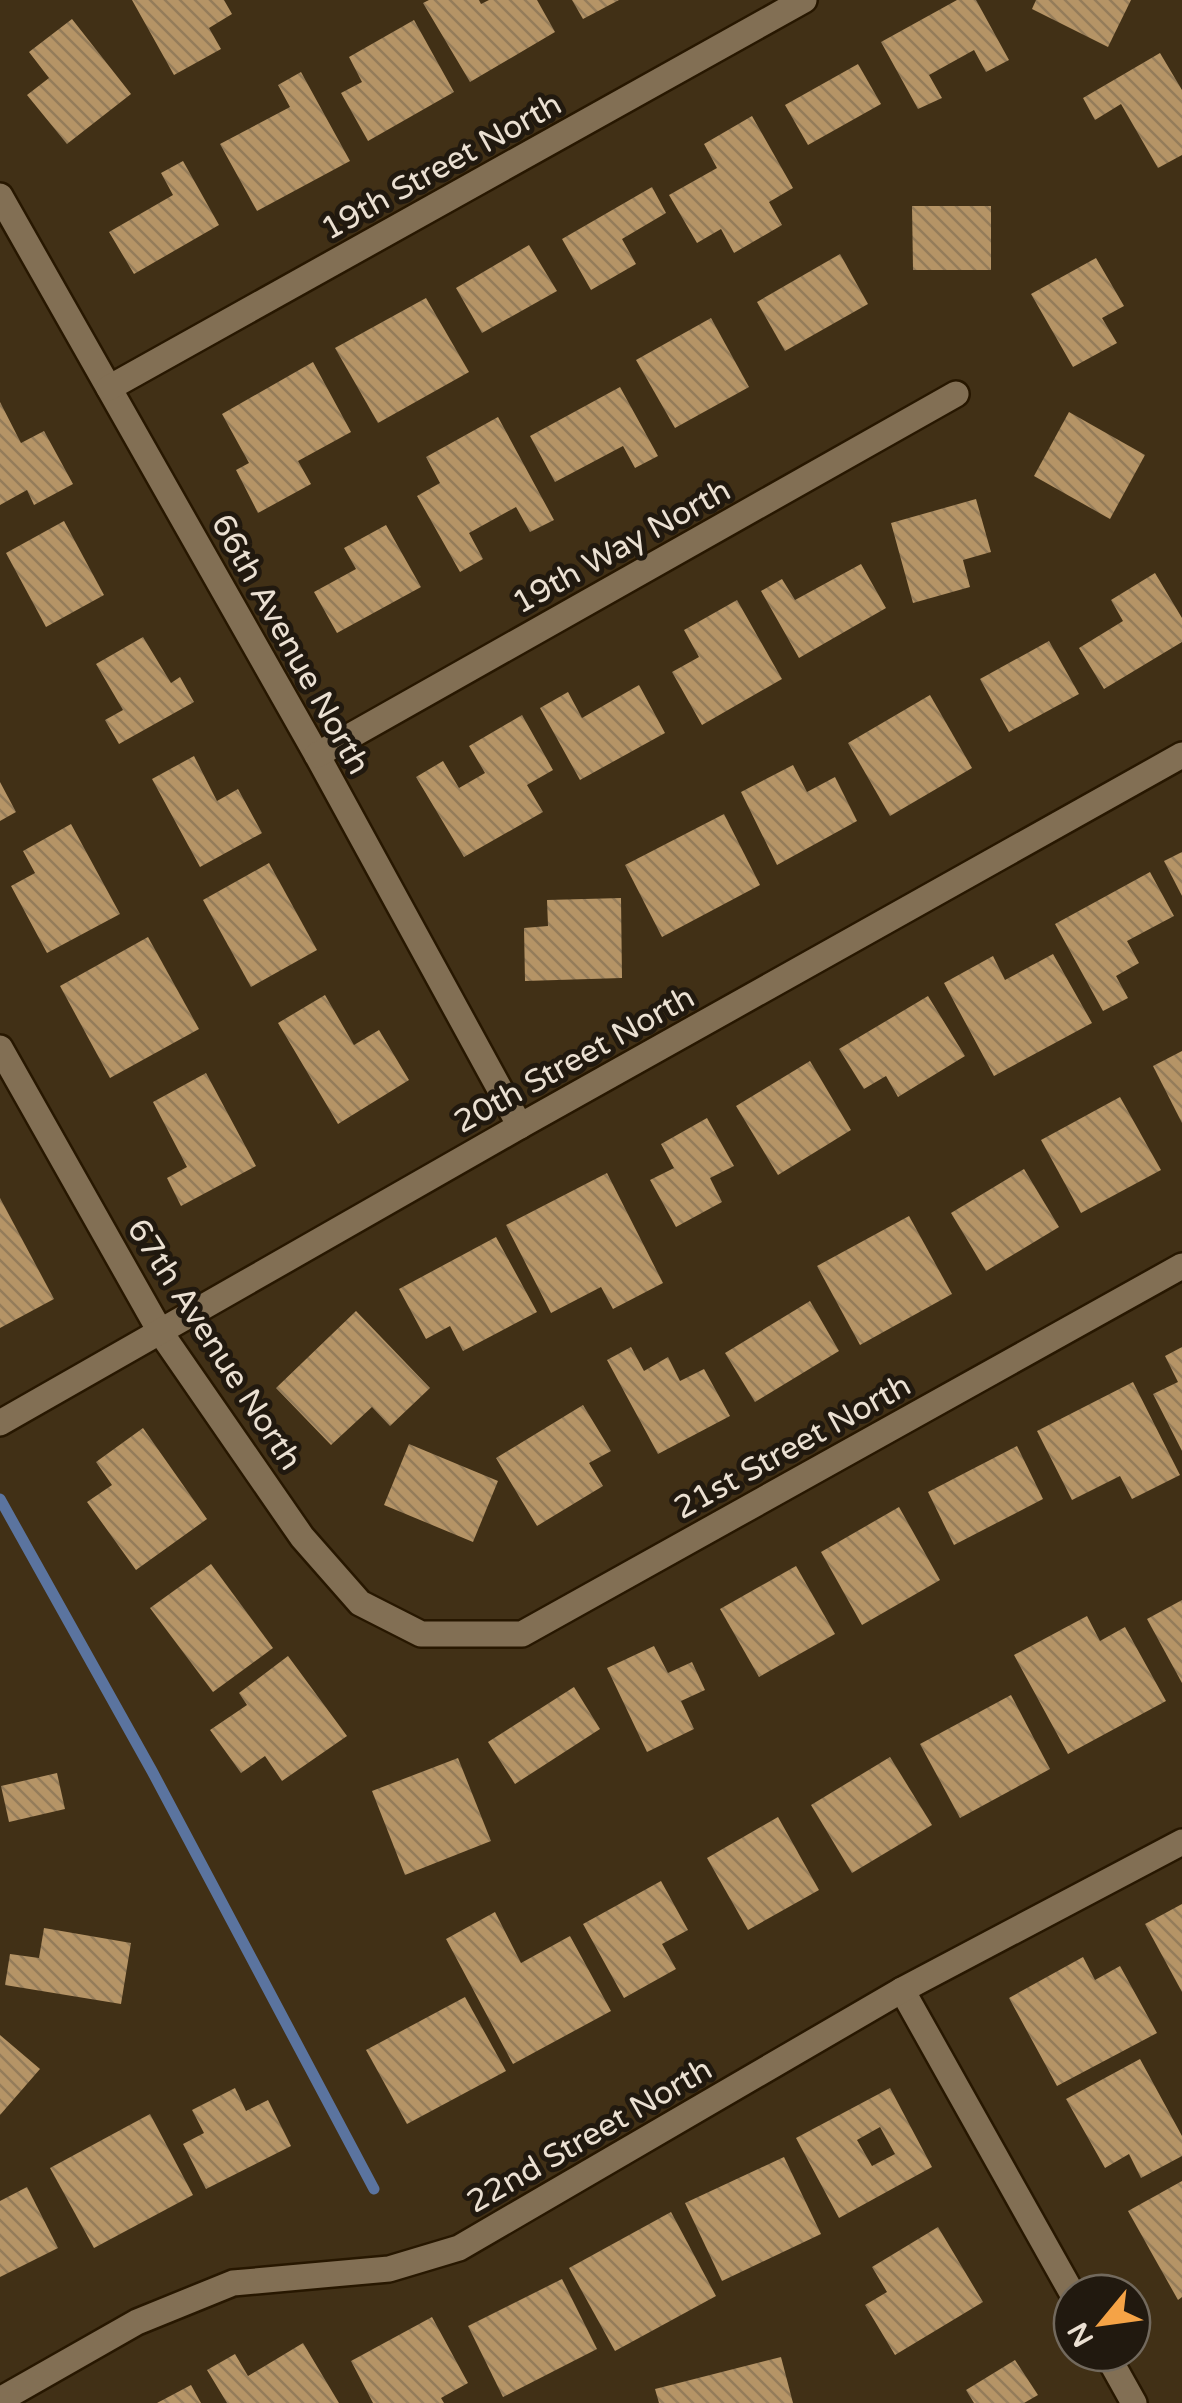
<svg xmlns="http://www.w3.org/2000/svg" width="1182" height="2403" font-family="'Varela Round',sans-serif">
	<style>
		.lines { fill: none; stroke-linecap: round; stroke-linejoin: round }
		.stream { stroke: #5b749f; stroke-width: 11 }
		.building { fill: url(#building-back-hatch); fill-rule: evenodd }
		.minor-casing { stroke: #271700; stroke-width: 30 }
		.minor { stroke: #826f54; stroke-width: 25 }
		.labels { text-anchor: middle; stroke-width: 10; stroke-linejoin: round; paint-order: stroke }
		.street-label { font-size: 32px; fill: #ebe0d2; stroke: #21190f }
	</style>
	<defs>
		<pattern id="building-back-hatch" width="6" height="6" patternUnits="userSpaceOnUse" patternTransform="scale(2.5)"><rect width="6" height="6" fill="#b59466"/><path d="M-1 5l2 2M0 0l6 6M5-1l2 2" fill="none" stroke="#947c5a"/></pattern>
	</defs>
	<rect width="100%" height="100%" fill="#413016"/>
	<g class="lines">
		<polyline class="stream" points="0,1499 152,1771 374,2189"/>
	</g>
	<g class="building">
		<polygon points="132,0 224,0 232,14 209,28 221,49 174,75"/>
		<polygon points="429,0 479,0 481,4 489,0 537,0 555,32 470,82 423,3"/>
		<polygon points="572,0 619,0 583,19"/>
		<polygon points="957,0 976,0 1009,60 986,72 974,50 929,75 942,98 918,109 881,42"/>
		<polygon points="1036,0 1131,0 1108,47 1032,9"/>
		<polygon points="72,19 131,94 67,144 27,95 49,78 29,52"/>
		<polygon points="414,20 454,92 368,141 341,93 362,82 349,57"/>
		<polygon points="1160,53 1182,90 1182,155 1158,168 1121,104 1095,120 1083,98"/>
		<polygon points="858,64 881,104 808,145 785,105"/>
		<polygon points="301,72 350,161 257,211 220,144 290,107 278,85"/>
		<polygon points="752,116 793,188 769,202 782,225 734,253 721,229 697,243 669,195 717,168 704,144"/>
		<polygon points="183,161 219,225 134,274 109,232 173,195 161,173"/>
		<polygon points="652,187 666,213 622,239 636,264 591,290 562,239"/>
		<polygon points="912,206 991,206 991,270 913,270"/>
		<polygon points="529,245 557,291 482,333 456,288"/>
		<polygon points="840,254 868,304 785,351 757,302"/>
		<polygon points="1096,258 1124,306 1102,318 1117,343 1073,367 1031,294"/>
		<polygon points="426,298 469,372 378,423 335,348"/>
		<polygon points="711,318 749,387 675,428 636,360"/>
		<polygon points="313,362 351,432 298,461 311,484 258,513 236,470 249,463 222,414"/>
		<polygon points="620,387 658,456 635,468 623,446 555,482 530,436"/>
		<polygon points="0,402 21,443 44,431 73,484 34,505 27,490 0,505"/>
		<polygon points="1069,412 1145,455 1110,519 1034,476"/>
		<polygon points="498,417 554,520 530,532 516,507 469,533 483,559 460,572 417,496 440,483 426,457"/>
		<polygon points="976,499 991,552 963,560 970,587 913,603 891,523"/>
		<polygon points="64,521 104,595 46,627 6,553"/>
		<polygon points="386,525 421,587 337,633 314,592 356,569 344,548"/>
		<polygon points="861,564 886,608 799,658 761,591 782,579 795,600"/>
		<polygon points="1155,573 1182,618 1182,642 1104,689 1079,648 1123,621 1111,600"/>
		<polygon points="737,600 782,679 702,725 672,672 699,657 684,630"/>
		<polygon points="143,637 171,683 180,677 194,702 119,744 105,720 123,710 96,664"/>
		<polygon points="1049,641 1079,694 1009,732 980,679"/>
		<polygon points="639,685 665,733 580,780 540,708 568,692 582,718"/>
		<polygon points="930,695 972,768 890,816 848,743"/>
		<polygon points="522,715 553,770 527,785 543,812 464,857 416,777 443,761 459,788 485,773 469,746"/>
		<polygon points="194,756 217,801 238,789 262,833 200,867 152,779"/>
		<polygon points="793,765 807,792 835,777 857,821 777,865 741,792"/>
		<polygon points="0,782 16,812 0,821"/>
		<polygon points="724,814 760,885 662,937 625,865"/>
		<polygon points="71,824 120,914 47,953 11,886 35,873 23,851"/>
		<polygon points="1182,852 1182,896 1164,861"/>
		<polygon points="269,863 317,950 251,987 203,900"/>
		<polygon points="1150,872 1174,916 1127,941 1139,963 1116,976 1128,998 1103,1011 1055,924"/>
		<polygon points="621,898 622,978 525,981 524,928 548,926 547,900"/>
		<polygon points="148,937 199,1029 110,1078 60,986"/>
		<polygon points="1053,954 1092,1023 994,1076 944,983 993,956 1005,980"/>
		<polygon points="325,995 354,1045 379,1030 409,1080 338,1124 278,1023"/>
		<polygon points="928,996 965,1056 898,1097 886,1076 864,1089 839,1049"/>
		<polygon points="1182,1051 1182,1123 1153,1066"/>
		<polygon points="810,1061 851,1130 778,1175 736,1106"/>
		<polygon points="206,1073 256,1166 181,1206 167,1178 187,1167 153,1102"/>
		<polygon points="1120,1097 1161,1170 1081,1213 1041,1140"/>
		<polygon points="707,1118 734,1166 710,1178 722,1202 676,1227 650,1180 674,1168 661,1144"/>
		<polygon points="1024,1169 1059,1227 986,1271 951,1213"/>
		<polygon points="607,1173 663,1283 613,1309 601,1287 551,1313 506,1225"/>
		<polygon points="0,1198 54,1299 0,1328"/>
		<polygon points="909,1216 952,1294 860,1345 817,1266"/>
		<polygon points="496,1237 537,1312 463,1351 450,1326 426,1339 399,1289"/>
		<polygon points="810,1301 839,1351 755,1402 725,1353"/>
		<polygon points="356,1311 430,1388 390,1426 372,1407 331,1445 276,1388"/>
		<polygon points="631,1347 644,1371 668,1357 680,1381 704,1369 730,1416 658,1454 607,1360"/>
		<polygon points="1182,1347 1182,1451 1153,1394 1178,1382 1165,1356"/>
		<polygon points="1133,1382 1180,1475 1132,1499 1120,1476 1072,1500 1037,1431"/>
		<polygon points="583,1405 611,1451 589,1463 603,1486 537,1526 496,1458"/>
		<polygon points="143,1428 207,1519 136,1570 87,1502 112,1485 96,1462"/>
		<polygon points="409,1444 498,1481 473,1542 384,1505"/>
		<polygon points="1017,1446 1043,1499 954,1545 928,1492"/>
		<polygon points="899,1507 940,1580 862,1625 821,1552"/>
		<polygon points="211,1564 273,1648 213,1692 150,1608"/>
		<polygon points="796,1566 835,1634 759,1677 720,1609"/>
		<polygon points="1182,1600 1182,1683 1147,1619"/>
		<polygon points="1087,1616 1100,1641 1125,1627 1166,1701 1068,1754 1014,1655"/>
		<polygon points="654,1646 668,1673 692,1662 705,1690 681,1701 694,1729 647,1752 607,1668"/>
		<polygon points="288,1656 347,1736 282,1781 265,1756 241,1773 210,1730 247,1705 239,1693"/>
		<polygon points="574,1687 600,1729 515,1784 488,1742"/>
		<polygon points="1011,1695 1050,1769 960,1818 920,1744"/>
		<polygon points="890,1757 932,1825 852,1873 811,1805"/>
		<polygon points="458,1758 491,1841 405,1875 372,1791"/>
		<polygon points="57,1773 65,1809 9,1822 1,1786"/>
		<polygon points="778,1817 819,1890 748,1930 707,1858"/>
		<polygon points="661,1881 688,1930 662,1944 676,1969 624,1998 583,1924"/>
		<polygon points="1182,1904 1182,1992 1145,1924"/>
		<polygon points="495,1912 521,1963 570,1936 611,2011 513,2064 446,1939"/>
		<polygon points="44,1928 131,1943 121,2004 5,1985 10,1954 39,1958"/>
		<polygon points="1083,1957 1095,1980 1120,1966 1157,2033 1057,2086 1009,1998"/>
		<polygon points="465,1997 506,2071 407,2124 366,2050"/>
		<polygon points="0,2035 40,2069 0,2115"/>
		<polygon points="1140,2059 1182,2136 1182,2156 1141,2178 1129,2154 1105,2168 1066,2099"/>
		<polygon points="235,2088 246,2111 268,2100 291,2146 206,2189 183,2144 204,2133 192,2110"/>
		<path d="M890 2088 932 2167 839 2218 796 2138ZM880 2127 895 2154 872 2166 857 2140Z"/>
		<polygon points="150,2114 193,2195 94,2248 50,2168"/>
		<polygon points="784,2157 821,2234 722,2281 685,2203"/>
		<polygon points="1182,2181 1182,2297 1178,2300 1128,2211"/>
		<polygon points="27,2187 58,2248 0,2277 0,2201"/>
		<polygon points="671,2212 716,2296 615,2351 569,2268"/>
		<polygon points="938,2227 983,2302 895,2355 865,2305 887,2292 872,2267"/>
		<polygon points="562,2279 597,2349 503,2397 468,2326"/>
		<polygon points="432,2317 468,2383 441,2398 444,2403 373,2403 351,2361"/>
		<polygon points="303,2343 339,2403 227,2403 207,2370 235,2354 248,2376"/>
		<polygon points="781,2357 793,2403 659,2403 655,2389"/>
		<polygon points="1015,2360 1038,2395 1024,2403 974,2403 966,2390"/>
		<polygon points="191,2385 201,2403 157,2403"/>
	</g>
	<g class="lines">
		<g class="minor-casing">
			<g id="minor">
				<polyline points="0,196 317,755 520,1126"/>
				<polyline points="109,388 804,0"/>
				<polyline points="317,755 956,394"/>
				<polyline points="0,1048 161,1333 302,1537 360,1603 421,1634 522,1634 1182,1266"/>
				<polyline points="0,1423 520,1126 1182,755"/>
				<polyline points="902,1990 1072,2293"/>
				<polyline points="1106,2353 1134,2403"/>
				<polyline points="0,2400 137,2322 233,2283 389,2269 459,2248 902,1990 1182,1842"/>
			</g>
		</g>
		<use href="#minor" class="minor"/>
	</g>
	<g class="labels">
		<g class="street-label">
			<text transform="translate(441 166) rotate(-29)" y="11">19th Street North</text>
			<text transform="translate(621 546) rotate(-29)" y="11">19th Way North</text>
			<text transform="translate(291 644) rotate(61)" y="11">66th Avenue North</text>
			<text transform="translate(574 1059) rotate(-29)" y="11">20th Street North</text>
			<text transform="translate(215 1344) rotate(57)" y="11">67th Avenue North</text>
			<text transform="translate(792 1446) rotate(-29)" y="11">21st Street North</text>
			<text transform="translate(589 2135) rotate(-30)" y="11">22nd Street North</text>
		</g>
	</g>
	<g transform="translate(1102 2323) rotate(241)"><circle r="48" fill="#21190f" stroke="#72695d" stroke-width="2.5"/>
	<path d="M0-8L18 38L0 25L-18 38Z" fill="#f5a346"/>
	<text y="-15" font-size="28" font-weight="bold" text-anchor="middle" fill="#ebe0d2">N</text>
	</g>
</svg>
